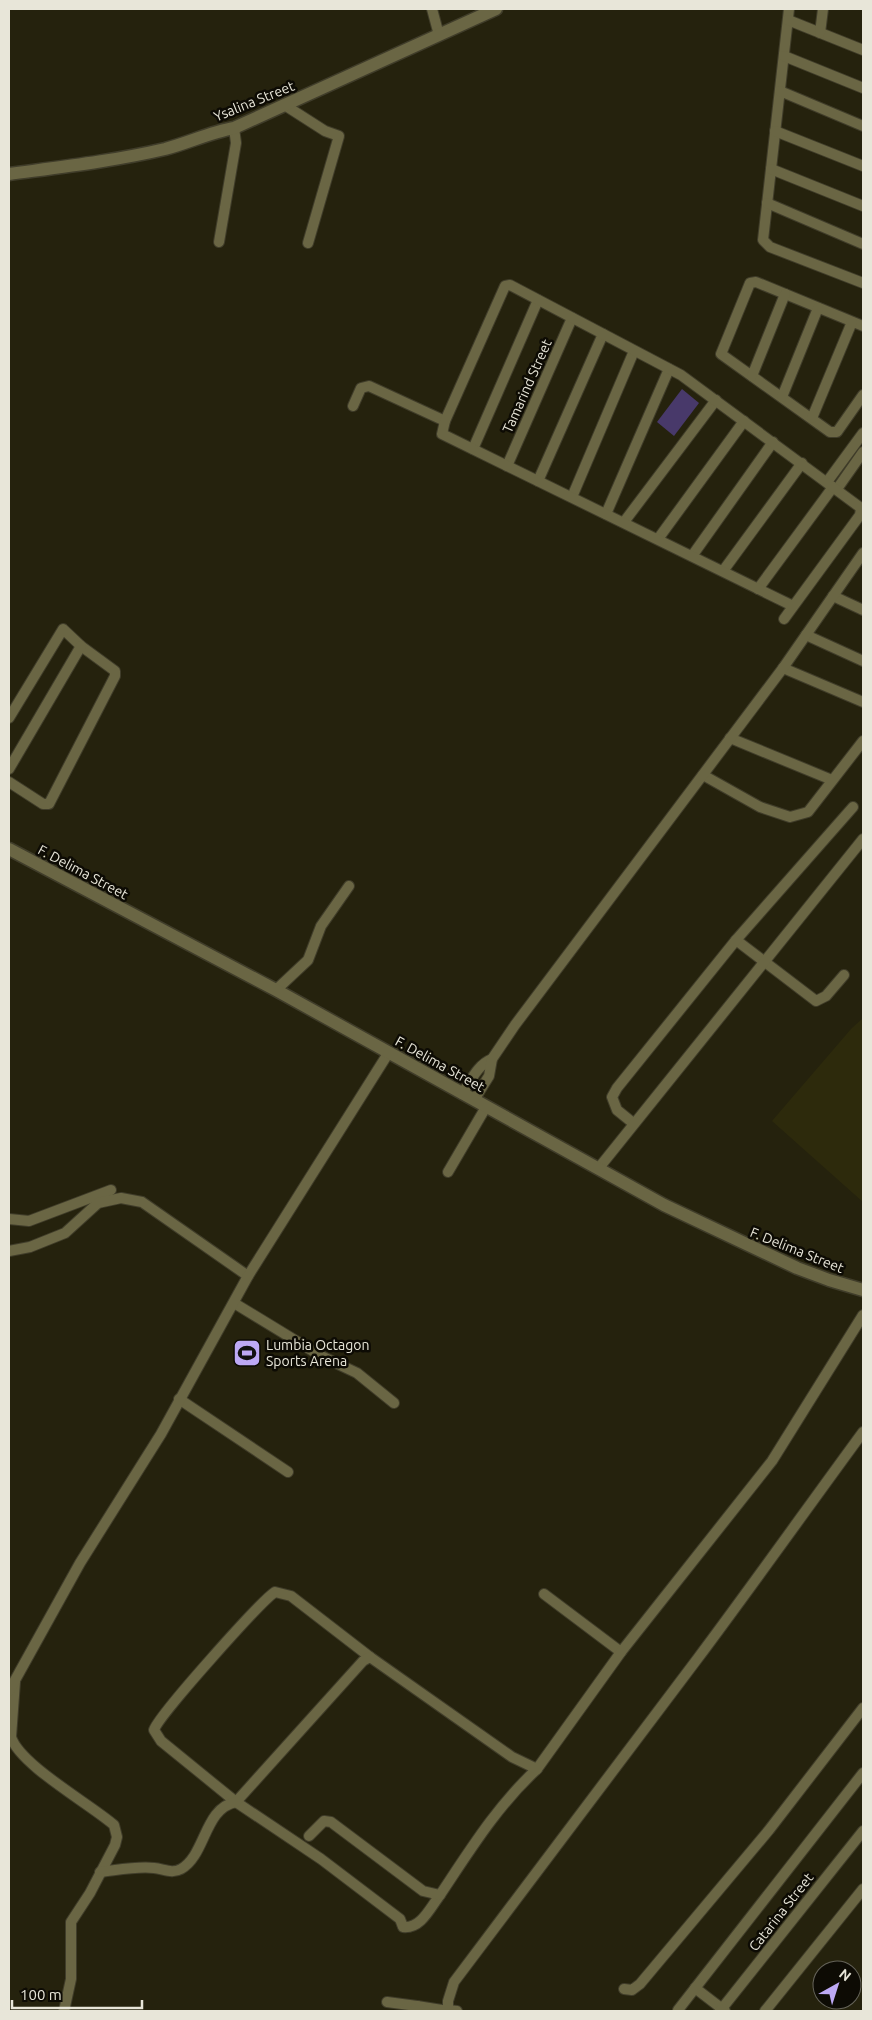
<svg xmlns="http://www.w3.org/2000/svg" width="872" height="2020" font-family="Ubuntu,sans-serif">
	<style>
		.built { fill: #2d2a0c }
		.green { fill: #48396a }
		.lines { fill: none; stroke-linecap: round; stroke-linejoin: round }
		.minor-casing { stroke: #403d2a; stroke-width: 12 }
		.tertiary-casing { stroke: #403d2a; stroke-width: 15 }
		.minor { stroke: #6a6644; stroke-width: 10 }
		.tertiary { stroke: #6a6644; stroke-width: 12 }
		.labels { text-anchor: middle; stroke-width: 5; stroke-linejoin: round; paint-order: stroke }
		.street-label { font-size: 14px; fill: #e8e6d9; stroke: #0d0b04 }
		.poi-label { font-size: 14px; fill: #e8e6d9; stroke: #0d0b04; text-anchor: start }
	</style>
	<rect width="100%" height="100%" fill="#25220d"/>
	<polygon class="built" points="863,1018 863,1202 772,1121 851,1029"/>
	<polygon class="green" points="682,389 699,403 674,436 657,422"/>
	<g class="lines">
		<g class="minor-casing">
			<g id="minor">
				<polyline points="432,9 439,35"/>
				<polyline points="789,9 763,240 770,247 863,283"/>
				<polyline points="788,20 863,50"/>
				<polyline points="820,33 823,9"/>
				<polyline points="784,56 863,88"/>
				<polyline points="780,91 863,126"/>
				<polyline points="286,106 325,131 339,136 308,243"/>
				<polyline points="775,131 863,166"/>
				<polyline points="771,169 863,206"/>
				<polyline points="767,203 863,244"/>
				<polyline points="219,242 236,143 234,128"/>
				<polyline points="863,326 756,282 750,283 721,354 830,432 837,432 863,395"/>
				<polyline points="752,376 785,294"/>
				<polyline points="782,397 818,308"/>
				<polyline points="353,406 361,388 369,386 445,421"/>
				<polyline points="812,418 852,322"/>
				<polyline points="473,449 538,300"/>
				<polyline points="507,466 572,318"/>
				<polyline points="538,481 603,334"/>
				<polyline points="827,482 863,433"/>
				<polyline points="837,489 863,452"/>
				<polyline points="572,497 634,351"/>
				<polyline points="606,514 669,369"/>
				<polyline points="624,522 716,400"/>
				<polyline points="658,539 744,421"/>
				<polyline points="692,556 773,442"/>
				<polyline points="723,571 802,463"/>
				<polyline points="758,589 833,487"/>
				<polyline points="833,596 863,610"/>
				<polyline points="784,619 860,515 861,508 681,375 510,285 505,286 445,421 442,434 793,606"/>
				<polyline points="806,635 863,661"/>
				<polyline points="783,668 863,702"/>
				<polyline points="9,718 63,629 81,646 115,671 115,676 49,804 43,804 9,782"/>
				<polyline points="730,738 832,780"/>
				<polyline points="9,769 81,646"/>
				<polyline points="703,775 760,807 790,817 808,812 863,741"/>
				<polyline points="736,940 816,1001 826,996 844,975"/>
				<polyline points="276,990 308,960 321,926 349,886"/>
				<path d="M462 1094C471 1081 477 1065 492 1059"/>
				<polyline points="474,1100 489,1076 492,1059 515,1025 783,668 863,553"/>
				<polyline points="633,1123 617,1110 612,1097 617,1088 736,940 853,807"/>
				<polyline points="598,1169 863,839"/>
				<polyline points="448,1172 486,1107"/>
				<polyline points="9,1219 29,1221 111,1190"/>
				<polyline points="9,1251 30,1247 65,1233 98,1203 121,1198 142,1202 248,1276"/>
				<polyline points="234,1303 321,1356 357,1373 394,1403"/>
				<polyline points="179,1399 288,1472"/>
				<polyline points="544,1594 621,1652"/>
				<path d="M370 1657 291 1596 275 1592C261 1601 158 1716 154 1730L161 1741 236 1802 321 1859 400 1919 403 1927C421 1929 430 1908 440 1895"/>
				<path d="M15 1682 11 1737C20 1765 90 1804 114 1825L117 1837 115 1845 90 1893 71 1922V1979L64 2011"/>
				<polyline points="9,1691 80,1563 161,1434 248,1276 389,1052"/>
				<path d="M309 1836 324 1821 331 1822 423 1891 440 1895C470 1850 497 1806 537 1769"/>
				<path d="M100 1872C118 1870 137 1866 154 1868 164 1869 172 1874 181 1869 206 1855 204 1808 236 1802L363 1661 370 1657 512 1757 537 1769 621 1652 772 1461 863 1315"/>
				<polyline points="695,1988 725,2011"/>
				<polyline points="624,1989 632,1990 640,1984 769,1830 863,1708"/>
				<polyline points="387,2002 417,2006"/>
				<polyline points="678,2010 863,1773"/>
				<polyline points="414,2011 417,2006 448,2011"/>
				<path d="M457 2011 448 2010V2001L454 1982C535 1874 617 1767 698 1658 754 1583 808 1507 863 1432"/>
				<polyline points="720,2011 863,1831"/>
				<polyline points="765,2011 863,1889"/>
			</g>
		</g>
		<g class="tertiary-casing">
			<g id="tertiary">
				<path d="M9 174C61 167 114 161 165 149 188 143 211 132 234 128L496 9"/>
				<polyline points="9,849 276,990 664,1205 797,1268 829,1280 863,1290"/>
			</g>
		</g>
		<use href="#minor" class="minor"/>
		<use href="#tertiary" class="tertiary"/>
	</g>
	<defs>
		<g id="stadium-square" transform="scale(1.4375)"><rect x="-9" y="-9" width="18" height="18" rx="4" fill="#bda9f5" stroke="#0d0b04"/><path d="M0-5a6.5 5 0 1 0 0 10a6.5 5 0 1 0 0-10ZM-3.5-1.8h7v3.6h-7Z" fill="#111"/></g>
	</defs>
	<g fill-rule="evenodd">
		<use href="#stadium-square" x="247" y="1353"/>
	</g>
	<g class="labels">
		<g class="street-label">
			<text transform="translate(254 101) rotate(-22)" y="5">Ysalina Street</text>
			<text transform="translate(527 386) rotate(-66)" y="5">Tamarind Street</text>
			<text transform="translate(83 872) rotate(28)" y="5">F. Delima Street</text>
			<text transform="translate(440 1064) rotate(29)" y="5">F. Delima Street</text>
			<text transform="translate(797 1250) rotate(22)" y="5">F. Delima Street</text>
			<text transform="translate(781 1912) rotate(-52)" y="5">Catarina Street</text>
		</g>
		<g class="poi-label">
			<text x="266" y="1350">Lumbia Octagon<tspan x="266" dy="16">Sports Arena</tspan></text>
		</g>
	</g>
	<rect width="872" height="2020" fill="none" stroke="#e8e6d9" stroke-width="20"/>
	<g transform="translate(837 1985) rotate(39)"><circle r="24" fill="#0d0b04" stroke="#656359"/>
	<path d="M0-4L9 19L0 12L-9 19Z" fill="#bda9f5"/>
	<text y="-8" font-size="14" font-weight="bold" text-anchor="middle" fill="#e8e6d9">N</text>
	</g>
	<path d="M12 2000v8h130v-8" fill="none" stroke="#e8e6d9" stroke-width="2.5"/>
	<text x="20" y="2000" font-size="15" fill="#e8e6d9" stroke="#0d0b04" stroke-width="4" paint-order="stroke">100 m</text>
</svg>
